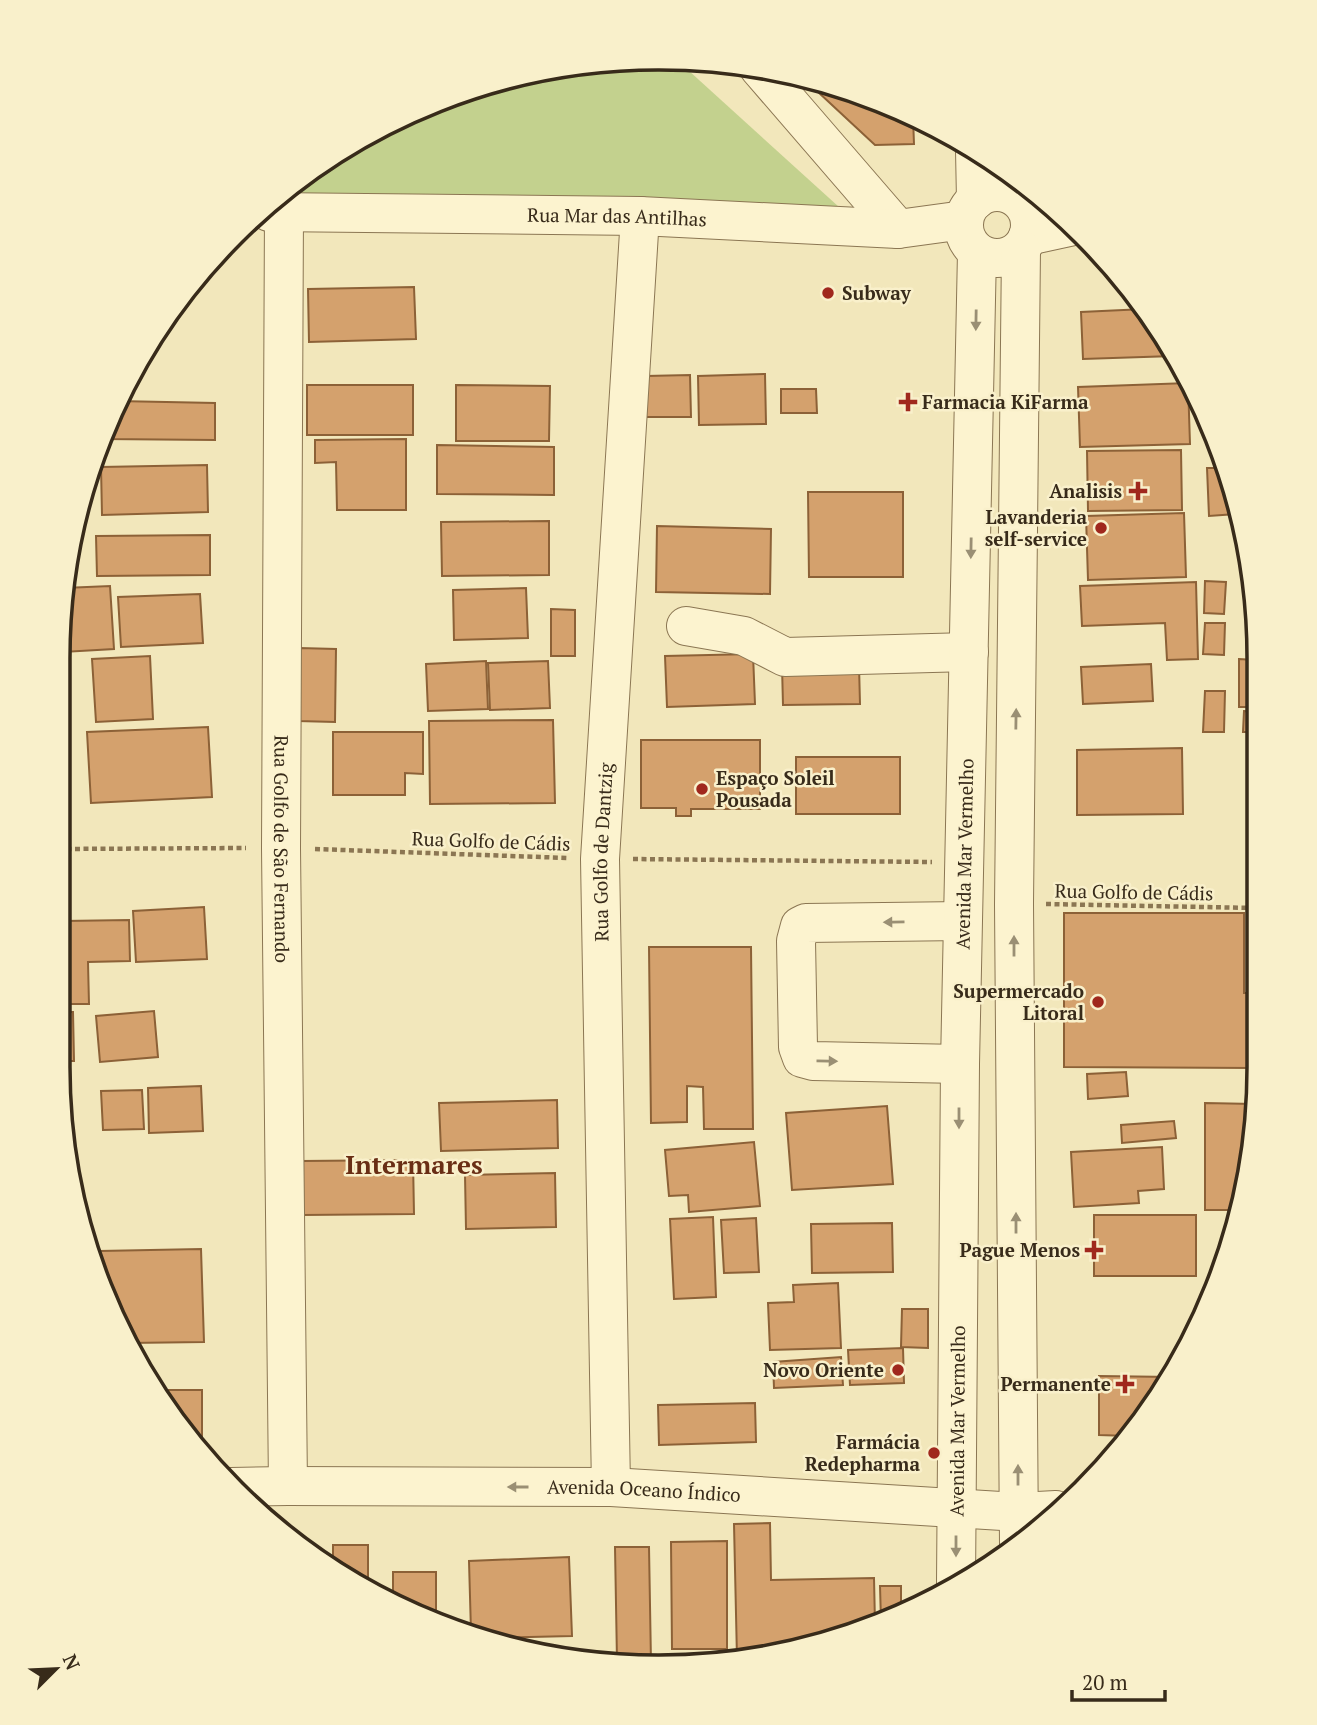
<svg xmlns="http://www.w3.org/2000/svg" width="1317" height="1725" font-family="'PT Serif',serif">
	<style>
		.green { fill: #c3d18e }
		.building { fill: #d4a16d; stroke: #8c6137; stroke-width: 2 }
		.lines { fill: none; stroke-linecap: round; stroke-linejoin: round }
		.minor-casing { stroke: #8b7653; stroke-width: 40 }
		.path { stroke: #8b7653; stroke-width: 4.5; stroke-dasharray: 5 3.5; stroke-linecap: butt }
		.minor { stroke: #fcf3cf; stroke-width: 38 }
		.oneway { fill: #9a8f74 }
		.poi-dot { fill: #a0281d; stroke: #f9f0cb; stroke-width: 2.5 }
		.labels { text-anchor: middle; stroke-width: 5; stroke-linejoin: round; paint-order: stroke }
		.street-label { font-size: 19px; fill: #382b1a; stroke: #f9f0cb }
		.poi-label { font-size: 19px; font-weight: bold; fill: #382b1a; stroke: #f9f0cb; text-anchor: end }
		.district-label { font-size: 26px; font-weight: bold; fill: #692e15; stroke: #f9f0cb }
		.rim { fill: none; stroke: #382b1a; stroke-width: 3.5 }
	</style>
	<rect width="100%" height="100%" fill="#f2e7bb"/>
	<polygon class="green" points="658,58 677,60 839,207 279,201 324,159 428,104 541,69"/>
	<g class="building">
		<polygon points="803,78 888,103 913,117 914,144 875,145"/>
		<polygon points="414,287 416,339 309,342 308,289"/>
		<polygon points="1145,309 1158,324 1173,356 1083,359 1081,312"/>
		<polygon points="765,374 766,424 699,425 698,376"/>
		<polygon points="690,375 691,417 646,417 646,376"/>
		<polygon points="1188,383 1190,444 1080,447 1078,387"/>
		<rect x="307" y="385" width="106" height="50"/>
		<polygon points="456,385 550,386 549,441 456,441"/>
		<polygon points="781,389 816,389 817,413 781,413"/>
		<polygon points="117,401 215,403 215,440 103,439"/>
		<polygon points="406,439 406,510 337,510 336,462 315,463 315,440"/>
		<polygon points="437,445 554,447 554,495 437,494"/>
		<polygon points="1181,450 1182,510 1088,511 1087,451"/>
		<polygon points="207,465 208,512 102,515 101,467"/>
		<polygon points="1207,468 1224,468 1236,514 1209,516"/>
		<polygon points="808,492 903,492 903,577 809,577"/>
		<polygon points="1184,513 1186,577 1088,580 1086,516"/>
		<polygon points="549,521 549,575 442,576 441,522"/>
		<polygon points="75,522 75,572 67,572"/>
		<polygon points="657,526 771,529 770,594 656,592"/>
		<polygon points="210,535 210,575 97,576 96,536"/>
		<polygon points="1205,581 1226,582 1224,614 1204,613"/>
		<polygon points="1196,582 1198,659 1167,660 1165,623 1082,626 1080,586"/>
		<polygon points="110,586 114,649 63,652 61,609 64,588"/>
		<polygon points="526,588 528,638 454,640 453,590"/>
		<polygon points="200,594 203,643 121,647 118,597"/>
		<polygon points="551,609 575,610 575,656 551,656"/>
		<polygon points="1205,623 1225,623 1224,655 1203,654"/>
		<polygon points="299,648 336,649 335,722 298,721"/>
		<polygon points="753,654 755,704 667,707 665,656"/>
		<polygon points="150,656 153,719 96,722 92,659"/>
		<polygon points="1239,659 1254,660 1254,707 1239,707"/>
		<polygon points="486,661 488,709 428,711 426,664"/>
		<polygon points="548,661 550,708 490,710 488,663"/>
		<polygon points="1151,664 1153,701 1083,704 1081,667"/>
		<polygon points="859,665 860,704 783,705 782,666"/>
		<polygon points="1205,691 1225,691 1224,732 1203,732"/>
		<polygon points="1244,711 1254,712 1254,732 1243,732"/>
		<polygon points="553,720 555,803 430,804 429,721"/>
		<polygon points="208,727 212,797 91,803 87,732"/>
		<polygon points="333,732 423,732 423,774 405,773 405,795 333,795"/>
		<polygon points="641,740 760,740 760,809 691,809 691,816 676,816 676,808 641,808"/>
		<polygon points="1182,748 1183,814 1077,815 1077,750"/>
		<rect x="796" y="757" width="104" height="57"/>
		<polygon points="204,907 207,959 136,962 133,911"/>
		<polygon points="1064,913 1244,913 1244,993 1254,993 1254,1068 1064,1067"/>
		<polygon points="129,920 130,961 88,962 89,1004 66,1004 64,921"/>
		<polygon points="649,947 751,947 753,1129 704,1129 703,1087 687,1086 687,1122 651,1123"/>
		<polygon points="154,1011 158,1057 100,1062 96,1016"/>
		<polygon points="58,1012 73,1012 74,1061 58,1061"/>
		<polygon points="1126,1072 1128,1096 1088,1099 1087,1074"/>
		<polygon points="59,1074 64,1074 66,1130"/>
		<polygon points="201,1086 203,1131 149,1133 148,1088"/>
		<polygon points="142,1090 144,1129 103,1130 101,1091"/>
		<polygon points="557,1100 558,1148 441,1151 439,1103"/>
		<polygon points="1205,1103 1254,1104 1254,1145 1239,1210 1205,1210"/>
		<polygon points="887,1106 893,1184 792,1190 786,1113"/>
		<polygon points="1174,1121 1176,1138 1122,1143 1121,1125"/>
		<polygon points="754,1142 760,1206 689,1212 688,1195 669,1196 665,1150"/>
		<polygon points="1162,1147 1164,1189 1138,1191 1139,1203 1074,1207 1071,1152"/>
		<polygon points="413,1160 414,1214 303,1215 302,1161"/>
		<polygon points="555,1173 556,1227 466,1229 465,1175"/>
		<rect x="1094" y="1215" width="102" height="61"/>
		<polygon points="713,1217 716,1297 674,1299 670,1219"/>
		<polygon points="756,1218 759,1272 724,1273 721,1220"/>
		<polygon points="892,1223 893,1272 812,1273 811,1224"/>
		<polygon points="201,1249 204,1342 128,1343 101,1277 100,1251"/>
		<polygon points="838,1283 841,1348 770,1350 768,1303 794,1302 793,1285"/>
		<polygon points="902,1309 928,1309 928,1348 901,1347"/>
		<polygon points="903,1348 904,1383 850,1385 848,1350"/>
		<polygon points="841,1357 843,1385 774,1388 773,1362"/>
		<polygon points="1099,1376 1172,1377 1129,1436 1099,1435"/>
		<polygon points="156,1390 202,1390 202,1446 199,1446"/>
		<polygon points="755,1403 756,1442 659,1445 658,1405"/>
		<polygon points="770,1523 771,1580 874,1578 875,1624 852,1635 737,1658 734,1524"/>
		<polygon points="727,1541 727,1649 672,1649 671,1542"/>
		<polygon points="333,1545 368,1545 368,1587 333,1562"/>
		<polygon points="615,1547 649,1547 651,1663 617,1661"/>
		<polygon points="569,1557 572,1636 490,1638 471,1632 469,1561"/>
		<polygon points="393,1572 436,1572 436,1620 393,1605"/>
		<polygon points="880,1586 901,1586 901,1611 881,1621"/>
	</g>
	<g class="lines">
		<g class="minor-casing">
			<g id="minor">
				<polyline points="759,68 898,229"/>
				<polyline points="975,150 976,200"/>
				<circle cx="997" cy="225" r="33"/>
				<path id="s1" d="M269 212 640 216 898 229 964 220"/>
				<path id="s2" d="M284 212 281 848 288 1486"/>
				<polyline points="1028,236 1074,226"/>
				<polyline points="686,626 744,636 785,657 969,652"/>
				<polyline points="960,1064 813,1061 802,1058 798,1047 796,941 800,926 806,923 962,921"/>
				<path id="s3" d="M231 1487 288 1486 611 1487 1019 1512 1056 1510"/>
				<path id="s4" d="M611 1487 600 859 640 216"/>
				<polyline points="1019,1543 1014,904 1021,249"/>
				<path id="s5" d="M956 1584 960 1064 977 252"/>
			</g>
		</g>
		<g class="path">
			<polyline points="58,849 246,848"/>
			<polyline points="315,849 568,858"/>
			<polyline points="633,859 932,862"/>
			<polyline points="1046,904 1254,908"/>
		</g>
		<use href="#minor" class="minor"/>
	</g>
	<defs><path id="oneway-solid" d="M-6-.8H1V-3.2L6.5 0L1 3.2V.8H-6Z" transform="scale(1.75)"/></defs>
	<g class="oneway">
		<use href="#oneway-solid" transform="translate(976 320) rotate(91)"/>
		<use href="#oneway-solid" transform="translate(971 548) rotate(91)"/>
		<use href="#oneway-solid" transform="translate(1016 719) rotate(-89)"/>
		<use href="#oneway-solid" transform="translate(894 922) rotate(179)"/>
		<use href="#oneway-solid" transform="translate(1014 946) rotate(-90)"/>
		<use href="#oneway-solid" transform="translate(827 1061) rotate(1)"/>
		<use href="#oneway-solid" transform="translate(959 1118) rotate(90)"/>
		<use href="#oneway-solid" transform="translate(1016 1223) rotate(-90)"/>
		<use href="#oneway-solid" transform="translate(1018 1475) rotate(-90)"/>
		<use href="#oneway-solid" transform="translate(518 1487) rotate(-180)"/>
		<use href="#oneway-solid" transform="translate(956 1546) rotate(90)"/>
	</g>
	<g class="poi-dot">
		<circle cx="828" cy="293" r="7"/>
		<path d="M904.5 391.5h7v7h7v7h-7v7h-7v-7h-7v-7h7z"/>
		<path d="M1134.5 480.5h7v7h7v7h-7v7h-7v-7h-7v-7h7z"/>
		<circle cx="1101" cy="528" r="7"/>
		<circle cx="702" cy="789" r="7"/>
		<circle cx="1098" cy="1002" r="7"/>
		<path d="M1090.5 1239.5h7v7h7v7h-7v7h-7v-7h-7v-7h7z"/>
		<circle cx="898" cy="1370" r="7"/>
		<path d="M1121.5 1373.5h7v7h7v7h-7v7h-7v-7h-7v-7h7z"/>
		<circle cx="934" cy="1453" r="7"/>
	</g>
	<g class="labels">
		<g class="street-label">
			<text dy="7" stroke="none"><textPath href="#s1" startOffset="348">Rua Mar das Antilhas</textPath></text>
			<text transform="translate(491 841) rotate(2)" y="7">Rua Golfo de Cádis</text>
			<text dy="7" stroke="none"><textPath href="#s2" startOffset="637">Rua Golfo de São Fernando</textPath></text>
			<text dy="7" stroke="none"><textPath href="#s4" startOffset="635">Rua Golfo de Dantzig</textPath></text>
			<text dy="7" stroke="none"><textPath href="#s5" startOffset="730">Avenida Mar Vermelho</textPath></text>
			<text transform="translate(1134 892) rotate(1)" y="7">Rua Golfo de Cádis</text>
			<text dy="7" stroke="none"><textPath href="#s5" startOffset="163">Avenida Mar Vermelho</textPath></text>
			<text dy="7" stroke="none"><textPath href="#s3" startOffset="413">Avenida Oceano Índico</textPath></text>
		</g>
		<g class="poi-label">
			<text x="842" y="300" text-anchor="start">Subway</text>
			<text x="922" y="409" text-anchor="start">Farmacia KiFarma</text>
			<text x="1122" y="498">Analisis</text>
			<text x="1087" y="524">Lavanderia<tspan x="1087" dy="22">self-service</tspan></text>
			<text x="716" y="785" text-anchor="start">Espaço Soleil<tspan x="716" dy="22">Pousada</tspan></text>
			<text x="1084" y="998">Supermercado<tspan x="1084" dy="22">Litoral</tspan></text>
			<text x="1080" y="1257">Pague Menos</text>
			<text x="884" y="1377">Novo Oriente</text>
			<text x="1111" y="1391">Permanente</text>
			<text x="920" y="1449">Farmácia<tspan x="920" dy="22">Redepharma</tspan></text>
		</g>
		<g class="district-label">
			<text x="414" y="1174">Intermares</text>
		</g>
	</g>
	<path d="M0 0H1317V1725H0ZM658 70H659A588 588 0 0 1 1247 658V1067A588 588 0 0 1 659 1655H658A588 588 0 0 1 70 1067V658A588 588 0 0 1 658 70Z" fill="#f9f0cb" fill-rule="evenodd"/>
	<path class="rim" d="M658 70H659A588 588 0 0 1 1247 658V1067A588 588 0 0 1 659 1655H658A588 588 0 0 1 70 1067V658A588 588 0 0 1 658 70Z"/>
	<g transform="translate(56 1669) rotate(66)" stroke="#f9f0cb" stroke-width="5" paint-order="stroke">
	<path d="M0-5L12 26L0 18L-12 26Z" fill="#382b1a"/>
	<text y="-10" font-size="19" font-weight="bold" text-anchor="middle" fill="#382b1a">N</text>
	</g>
	<path d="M1072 1690v10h93v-10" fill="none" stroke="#382b1a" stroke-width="3.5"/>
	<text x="1082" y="1690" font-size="21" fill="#382b1a" stroke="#f9f0cb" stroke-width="5" paint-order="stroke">20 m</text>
</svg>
